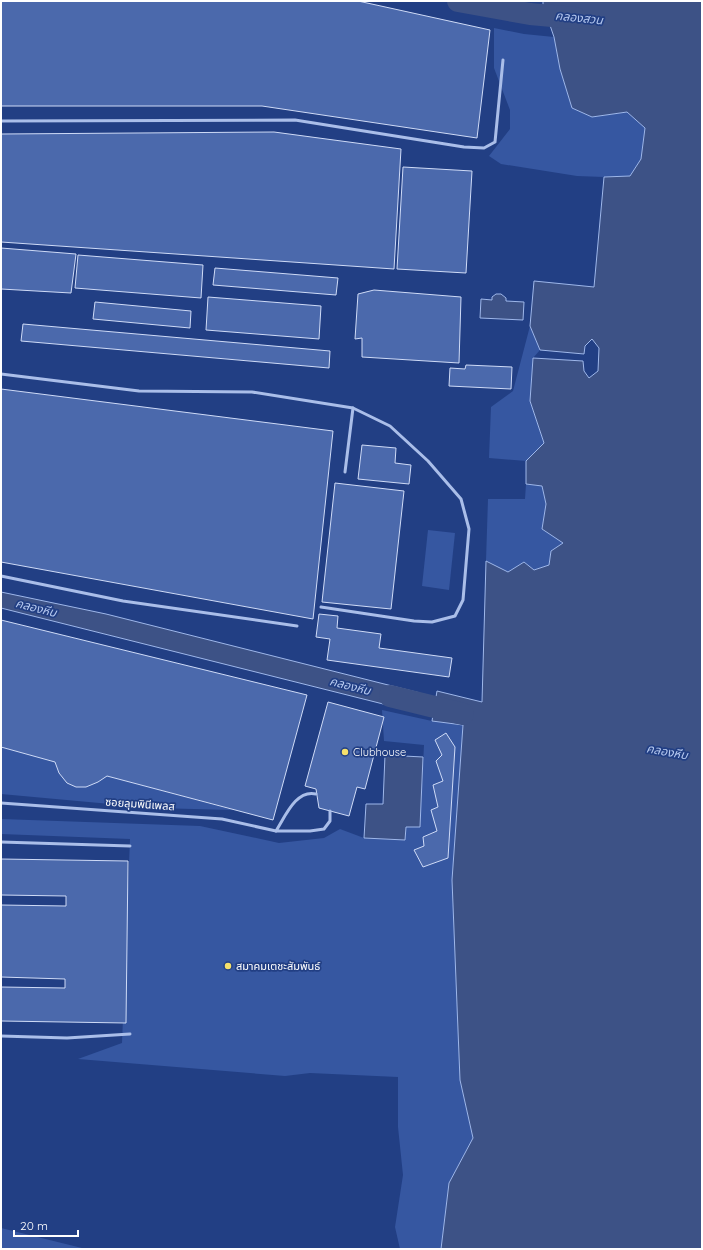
<svg xmlns="http://www.w3.org/2000/svg" width="703" height="1250" font-family="Quicksand,'Noto Sans Thai',sans-serif">
	<style>
		.green { fill: #3657a1 }
		.water { fill: #3d5286; stroke: #9eb7ea }
		.lines { fill: none; stroke-linecap: round; stroke-linejoin: round }
		.canal { stroke: #3d5286; stroke-width: 22 }
		.building { fill: #4b69ac; stroke: #cfdbf7 }
		.lane { stroke: #aabee9; stroke-width: 3 }
		.poi-dot { fill: #f5e06c; stroke: #223f84; stroke-width: 1.5 }
		.labels { text-anchor: middle; stroke-width: 3.5; stroke-linejoin: round; paint-order: stroke }
		.poi-label { font-size: 11px; fill: #fff; stroke: #223f84; text-anchor: start }
		.street-label { font-size: 11px; fill: #fff; stroke: #223f84 }
		.water-label { font-size: 12px; font-style: italic; fill: #b6c9f0; stroke: #223f84 }
	</style>
	<rect width="100%" height="100%" fill="#223f84"/>
	<g class="green">
		<polygon points="494,28 524,34 554,37 560,69 572,108 592,117 627,112 645,128 641,159 630,176 604,177 577,176 501,164 489,156 510,129 510,110 494,68"/>
		<polygon points="530,326 540,350 533,358 530,401 544,443 526,461 489,458 491,407 513,391"/>
		<polygon points="526,484 542,486 546,504 542,529 563,543 551,551 549,565 534,570 524,562 508,572 486,561 488,499 525,499"/>
		<polygon points="428,530 455,533 449,590 422,586"/>
		<polygon points="382,710 432,721 463,725 452,880 460,1080 473,1138 449,1183 441,1249 400,1249 395,1227 403,1175 398,1127 398,1077 310,1073 285,1076 78,1059 122,1043 130,839 1,834 1,819 200,826 279,843 324,838 340,829 364,838 405,840 406,826 420,827 424,745 384,741"/>
		<polygon points="1,747 233,810 154,808 1,794"/>
		<polygon points="1,1228 86,1249 1,1249"/>
	</g>
	<g class="water">
		<polygon points="543,1 702,1 702,1249 441,1249 449,1183 473,1138 460,1080 452,880 463,725 432,721 437,691 482,702 486,561 508,572 524,562 534,570 549,565 551,551 563,543 542,529 546,504 542,486 526,484 526,461 544,443 530,401 533,358 583,361 584,371 589,378 598,371 599,348 592,339 585,346 584,354 540,350 530,326 534,281 594,287 604,177 630,176 641,159 645,128 627,112 592,117 572,108 560,69 554,37 543,5"/>
		<polygon points="496,294 501,294 506,298 506,301 524,302 523,320 480,318 481,299 492,300 492,297"/>
		<polygon points="1,592 106,614 420,693 415,712 1,608"/>
		<polygon points="385,755 423,757 420,827 406,827 405,840 364,838 366,804 383,804"/>
	</g>
	<g class="lines">
		<g class="canal">
			<polyline points="458,1 530,14 575,18"/>
			<polyline points="390,696 463,714"/>
		</g>
	</g>
	<g class="building">
		<polygon points="1,1 358,1 490,30 477,138 262,106 1,106"/>
		<polygon points="274,132 401,149 394,269 1,242 1,134"/>
		<polygon points="403,167 472,171 466,273 397,269"/>
		<polygon points="1,248 76,254 71,293 1,289"/>
		<polygon points="78,255 203,265 201,298 75,288"/>
		<polygon points="215,268 338,278 336,295 213,285"/>
		<polygon points="374,290 461,297 459,363 362,357 362,338 355,339 358,294"/>
		<polygon points="208,297 321,306 319,339 206,330"/>
		<polygon points="95,302 191,311 190,328 93,319"/>
		<polygon points="23,324 330,351 329,368 21,341"/>
		<polygon points="466,365 512,367 511,389 449,386 450,368 465,369"/>
		<polygon points="1,389 333,431 313,619 1,562"/>
		<polygon points="362,445 396,448 395,463 411,465 409,484 358,479"/>
		<polygon points="335,483 404,491 391,609 322,602"/>
		<polygon points="319,614 338,616 337,628 381,634 379,648 452,658 449,677 327,660 330,639 316,637"/>
		<polygon points="1,620 307,695 273,820 107,776 98,782 86,787 76,787 67,783 59,773 55,762 1,747"/>
		<polygon points="328,702 384,717 365,789 357,787 349,816 319,808 316,789 305,786"/>
		<polygon points="446,733 455,747 448,858 423,867 414,850 424,846 423,837 437,831 431,810 438,807 433,785 443,781 436,761 442,755 435,740"/>
		<polygon points="1,859 128,861 126,1023 1,1021 1,987 65,988 65,979 1,977 1,905 66,906 66,896 1,895"/>
	</g>
	<g class="lines">
		<g class="lane">
			<polyline points="1,121 295,120 464,147 484,148 495,142 503,60"/>
			<polyline points="1,374 139,391 252,392 353,408 390,426 428,461 461,499 469,529 463,600 455,616 432,622 414,621 321,607"/>
			<polyline points="345,472 353,408"/>
			<polyline points="1,576 123,601 297,626"/>
			<path d="M316 794C296 789 285 817 276 831H310L324 829 330 821V811"/>
			<polyline points="1,803 222,819 276,831"/>
			<polyline points="1,842 130,846"/>
			<polyline points="1,1036 67,1038 130,1034"/>
		</g>
	</g>
	<g class="poi-dot">
		<circle cx="345" cy="752" r="4"/>
		<circle cx="228" cy="966" r="4"/>
	</g>
	<g class="labels">
		<g class="poi-label">
			<text x="353" y="756">Clubhouse</text>
			<text x="236" y="970">สมาคมเตชะสัมพันธ์</text>
		</g>
		<g class="street-label">
			<text transform="translate(140 804) rotate(4)" y="4">ซอยลุมพินีเพลส</text>
		</g>
		<g class="water-label">
			<text transform="translate(579 18) rotate(6)" y="4">คลองสวน</text>
			<text transform="translate(36 608) rotate(14)" y="4">คลองหีบ</text>
			<text transform="translate(350 686) rotate(14)" y="4">คลองหีบ</text>
			<text transform="translate(667 752) rotate(10)" y="4">คลองหีบ</text>
		</g>
	</g>
	<rect width="703" height="1250" fill="none" stroke="#ffffff" stroke-width="4"/>
	<path d="M14 1230v6h64v-6" fill="none" stroke="#ffffff" stroke-width="2"/>
	<text x="20" y="1230" font-size="12" fill="#ffffff" stroke="#223f84" stroke-width="3" paint-order="stroke">20 m</text>
</svg>
